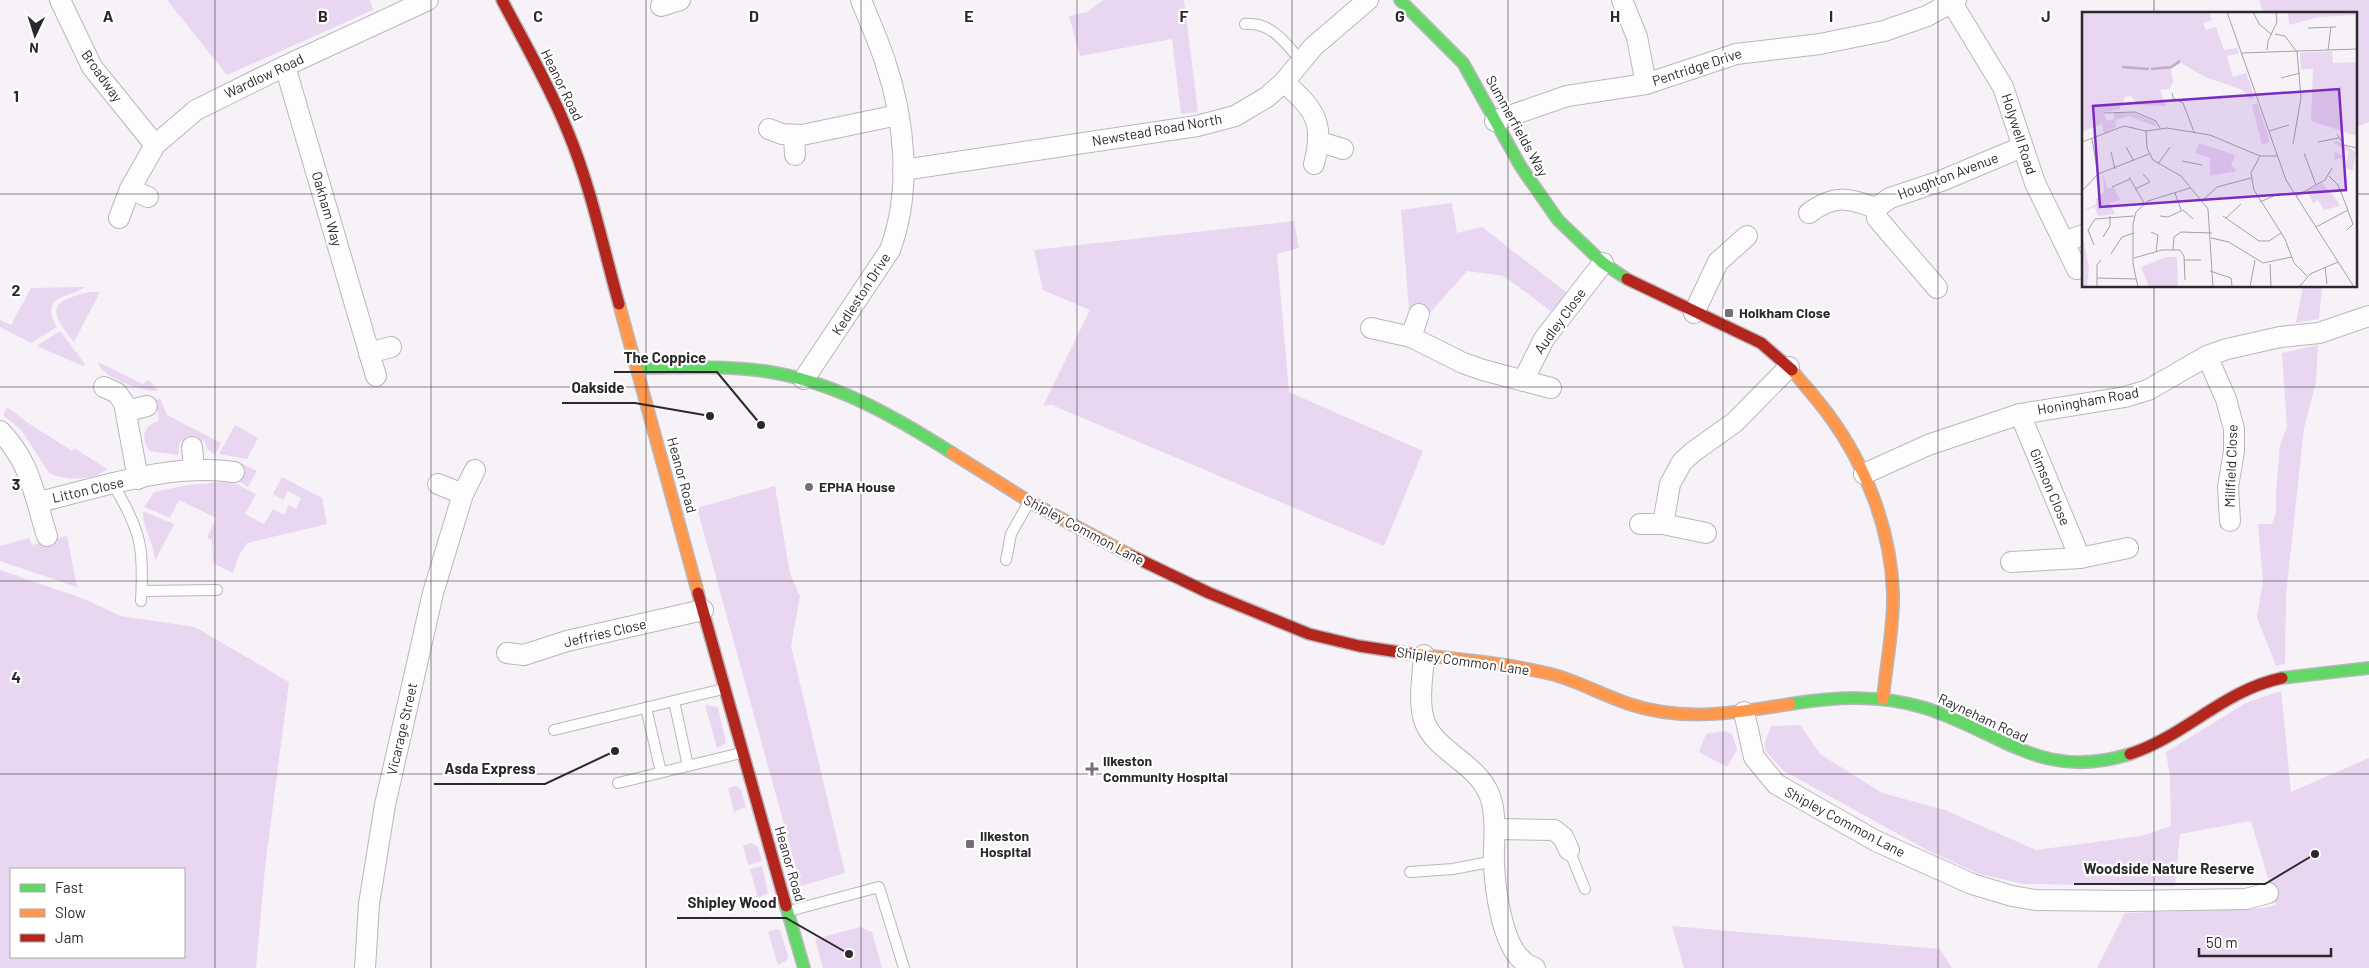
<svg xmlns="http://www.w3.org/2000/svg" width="2369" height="968" font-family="Barlow,sans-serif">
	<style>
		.green { fill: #e9d6f1; fill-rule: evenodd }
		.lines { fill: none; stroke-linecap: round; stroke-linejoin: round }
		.lane-casing { stroke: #bab7bb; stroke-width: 12 }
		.street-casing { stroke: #bab7bb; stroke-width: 22 }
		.fast-casing { stroke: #bab7bb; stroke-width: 14 }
		.slow-casing { stroke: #bab7bb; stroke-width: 14 }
		.jam-casing { stroke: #bab7bb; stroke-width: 14 }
		.lane { stroke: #fefdfe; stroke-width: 10 }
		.street { stroke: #fefdfe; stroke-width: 20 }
		.fast { stroke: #63d668; stroke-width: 11 }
		.slow { stroke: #ff974d; stroke-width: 11 }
		.jam { stroke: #b3261e; stroke-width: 11 }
		.grid { fill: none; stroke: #2c292d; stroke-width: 1; stroke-opacity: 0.55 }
		.poi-dot { fill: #736f74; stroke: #fff; stroke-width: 2 }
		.labels { text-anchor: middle; stroke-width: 4.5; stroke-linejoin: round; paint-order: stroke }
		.street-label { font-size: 14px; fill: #2c292d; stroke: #fff }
		.poi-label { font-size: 14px; font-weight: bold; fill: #2c292d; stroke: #fff; text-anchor: start }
		.inset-river { fill: none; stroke: #c2aacc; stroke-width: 2.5 }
		.inset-road { fill: none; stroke: #a5a2a7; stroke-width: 1 }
		.view { fill: #7b2cbf; fill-opacity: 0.15; stroke: #7b2cbf; stroke-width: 2.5 }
		.inset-edge { fill: none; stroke: #2c292d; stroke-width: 2.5 }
		.grid-label { font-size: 16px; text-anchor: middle; font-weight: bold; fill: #2c292d; stroke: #fff; stroke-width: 4.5; stroke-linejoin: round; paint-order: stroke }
		.leader { fill: none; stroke: #2c292d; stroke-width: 2 }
		.callout-dot { fill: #2c292d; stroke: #fff; stroke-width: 2 }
		.callout-label { font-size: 15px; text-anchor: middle; font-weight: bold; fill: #2c292d; stroke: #fff; stroke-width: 4.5; stroke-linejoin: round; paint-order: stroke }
	</style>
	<rect width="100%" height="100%" fill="#f6f2f8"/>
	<g class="green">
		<polygon points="167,0 370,0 373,10 227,75"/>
		<polygon points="1103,0 1184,0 1198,112 1181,114 1172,39 1080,56 1069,16 1087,12"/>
		<polygon points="2259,0 2369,0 2369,122 2355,127 2355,14 2264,14"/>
		<polygon points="1452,203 1457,233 1482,227 1567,293 1552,312 1504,276 1467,271 1429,314 1409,309 1401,210"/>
		<polygon points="1294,221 1299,248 1277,254 1289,392 1423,451 1384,546 1052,405 1043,406 1090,310 1043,290 1034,250"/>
		<polygon points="2303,286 2322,286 2319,319 2296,323"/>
		<path d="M85 287C68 299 39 294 57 327L31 343 0 327V320L11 325 31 288Z"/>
		<path d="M100 292 74 342C61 325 43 306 72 297 81 294 90 291 100 292Z"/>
		<polygon points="60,331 85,364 83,366 37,346"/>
		<polygon points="2318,345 2316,382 2304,428 2286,595 2285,664 2276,666 2257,617 2263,580 2258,524 2272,524 2276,512 2276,492 2280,445 2287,427 2282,353"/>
		<path d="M98 362 143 384 149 380 158 391C143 392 100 377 98 362Z"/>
		<path d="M160 398 167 415 221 443 215 455 207 449 204 440 180 441 178 455 150 451C140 439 143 425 159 421L157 406H153L152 403Z"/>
		<path d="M7 407 28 423 72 451 74 448 107 469C93 481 65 481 49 473L22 431 3 415Z"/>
		<polygon points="235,425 258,438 247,459 219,454"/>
		<polygon points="241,463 257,471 248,487 238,481"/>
		<polygon points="282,477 322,498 327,524 247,543 238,557 233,573 213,563 212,540 207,538 216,518 179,500 170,518 144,507 154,492 188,485 223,482 237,484 256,494 245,514 264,524 273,509 284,515 289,505 296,509 301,498 288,491 283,500 273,494"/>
		<polygon points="775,486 790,574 800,596 791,646 845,873 801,886 697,508"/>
		<path d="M143 511 174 524 155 561C155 545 141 524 143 511Z"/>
		<polygon points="67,536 77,587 0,561 0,546 29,538 32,545"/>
		<path d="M0 570 87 600 120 616 195 627 289 682 265 867 256 968H0ZM11 869H184V957H11Z"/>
		<polygon points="2281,691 2291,792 2369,758 2369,968 2097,968 2125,913 2265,908 2276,905 2251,821 2180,834 2175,886 2024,884 1979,874 1929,851 1784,771 1765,751 1765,742 1771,726 1800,725 1820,754 1882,793 1945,810 2036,850 2141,836 2171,826 2170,777 2166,752 2246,703"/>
		<polygon points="705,705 718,707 726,743 717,748"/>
		<polygon points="1724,731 1732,734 1737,750 1727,767 1699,752 1706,734"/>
		<polygon points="735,786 740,788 746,807 734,812 728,788"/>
		<polygon points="751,843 758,847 762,861 748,865 743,846"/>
		<polygon points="762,866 768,893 758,898 750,869"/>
		<polygon points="1672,926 1940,949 1952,968 1684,968"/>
		<polygon points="860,927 872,932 882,968 823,968 815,939"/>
		<polygon points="776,929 780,930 788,956 787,960 778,965 768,932"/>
	</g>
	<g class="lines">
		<g class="lane-casing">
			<g id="lane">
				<path d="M1245 24C1271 22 1285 42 1300 60"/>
				<path d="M113 484C141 531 144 546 141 601"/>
				<polyline points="1006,560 1011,534 1029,502"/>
				<polyline points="142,591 217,590"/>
				<polyline points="674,701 688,766"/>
				<polyline points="646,708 661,772"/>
				<polyline points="554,730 723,689"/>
				<polyline points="618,783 741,753"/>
				<polyline points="1569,850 1585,889"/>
				<polyline points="1410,872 1453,869 1494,861"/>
				<polyline points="789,911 879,887 904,968"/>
			</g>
		</g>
		<g class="street-casing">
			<g id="street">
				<polyline points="60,0 92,67 155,145"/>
				<polyline points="1622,0 1637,37 1646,84"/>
				<polyline points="1952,3 2003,87 2035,183 2077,269"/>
				<polyline points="661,6 680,0"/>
				<polyline points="285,66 376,376"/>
				<path d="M1284 82C1315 110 1325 122 1314 164"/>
				<polyline points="1495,121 1567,96 1646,84 1736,54 1820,44 1884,31 1927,16 1956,0"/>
				<polyline points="769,129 782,134 802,135 898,115"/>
				<polyline points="794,136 795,155"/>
				<polyline points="1320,142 1343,149"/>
				<polyline points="903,170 1197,126 1235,116 1267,97 1284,82 1313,47 1368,0"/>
				<polyline points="130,189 148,197"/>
				<path d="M1809 213C1835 194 1847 198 1876 208"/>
				<polyline points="119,218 130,189 155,145 196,110 285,66 428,0"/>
				<polyline points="2064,242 2083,235"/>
				<polyline points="1937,288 1877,218 1876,208 1890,198 1941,181 2022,147"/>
				<polyline points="1694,313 1718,262 1747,236"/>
				<polyline points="1371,328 1411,337 1463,363 1483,370 1551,388"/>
				<polyline points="1411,337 1419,314"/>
				<polyline points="369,353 391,347"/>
				<polyline points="2207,356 2226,399 2234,429 2234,451 2228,487 2230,521"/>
				<path d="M804 379 890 250C912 191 905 120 885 61 878 40 869 20 861 0"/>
				<polyline points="1523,381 1544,339 1603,263"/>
				<polyline points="104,387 117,393 124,403 138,479"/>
				<polyline points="127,411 147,406"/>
				<polyline points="2020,414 2080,558"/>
				<path d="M0 431C31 463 34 495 47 536"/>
				<polyline points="192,447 194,468"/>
				<polyline points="1864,474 1928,445 2020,414 2125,397 2148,390 2207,356 2227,349 2280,337 2319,333 2369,316"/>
				<polyline points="438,484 463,494"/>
				<path d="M39 502C102 487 169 463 234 472"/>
				<polyline points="1640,524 1663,524 1706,533"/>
				<polyline points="1663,524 1670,484 1682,462 1693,452 1735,422 1789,367"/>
				<polyline points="2011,562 2080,558 2128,548"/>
				<polyline points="507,653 524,655 567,641 703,610"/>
				<path d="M1424 655C1423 676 1418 700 1424 720 1435 754 1483 763 1492 803 1497 824 1493 843 1494 864 1495 889 1502 943 1522 960 1525 964 1531 966 1535 968"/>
				<polyline points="1744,712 1754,757 1776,784 1876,841 1972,884 2012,896 2035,900 2131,901 2246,899 2268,893"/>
				<polyline points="1496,829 1554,830 1563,837 1569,850"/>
				<polyline points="365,968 369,904 385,805 433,593 463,494 475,470"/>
			</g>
		</g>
		<g class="fast-casing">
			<g id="fast">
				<polyline points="1400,0 1463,63 1521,167 1558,220 1603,263 1627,279"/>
				<path d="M638 368C680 368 723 365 764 371 833 381 894 416 952 453"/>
				<polyline points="2282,678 2369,668"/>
				<path d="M1790 704C1836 697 1880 694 1925 708 2002 732 2041 782 2130 754"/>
				<polyline points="786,906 804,968"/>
			</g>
		</g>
		<g class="slow-casing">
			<g id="slow">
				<polyline points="619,304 698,593"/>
				<path d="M1792 370C1804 385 1817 399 1828 414 1866 465 1891 530 1893 593 1894 628 1886 664 1883 699"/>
				<polyline points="952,453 1030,502 1130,555"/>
				<path d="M1412 654C1458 659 1505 663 1551 674 1578 681 1602 695 1629 704 1682 722 1736 713 1790 704"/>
			</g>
		</g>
		<g class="jam-casing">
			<g id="jam">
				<path d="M502 0C525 44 550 87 568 132 591 187 603 247 619 304"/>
				<polyline points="1627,279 1761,343 1792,370"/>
				<polyline points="1130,555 1209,593 1309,634 1359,646 1412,654"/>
				<polyline points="698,593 786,906"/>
				<path d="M2130 754C2185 736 2224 690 2282 678"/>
			</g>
		</g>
		<use href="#lane" class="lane"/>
		<use href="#street" class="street"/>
		<use href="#fast" class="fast"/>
		<use href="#slow" class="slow"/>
		<use href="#jam" class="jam"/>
	</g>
	<path class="grid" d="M215 0V968M431 0V968M646 0V968M861 0V968M1077 0V968M1292 0V968M1508 0V968M1723 0V968M1938 0V968M2154 0V14M0 194H2083M2355 194H2369M2154 286V968M0 387H2369M0 581H2369M0 774H2369"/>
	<g class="poi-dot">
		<rect x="1724" y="308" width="10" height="10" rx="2.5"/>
		<circle cx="809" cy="487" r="5"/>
		<path d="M1089.5 761.5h5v5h5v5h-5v5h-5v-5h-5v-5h5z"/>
		<rect x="965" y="839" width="10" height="10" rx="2.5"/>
	</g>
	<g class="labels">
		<g class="street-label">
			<text transform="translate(1697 67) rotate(-18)" y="5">Pentridge Drive</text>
			<text transform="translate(102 76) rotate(55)" y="5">Broadway</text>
			<text transform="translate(264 76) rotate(-25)" y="5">Wardlow Road</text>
			<text transform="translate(562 85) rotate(64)" y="5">Heanor Road</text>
			<text transform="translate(1517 126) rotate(61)" y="5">Summerfields Way</text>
			<text transform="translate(1157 130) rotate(-10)" y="5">Newstead Road North</text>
			<text transform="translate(2019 134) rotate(72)" y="5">Holywell Road</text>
			<text transform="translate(1948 176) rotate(-21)" y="5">Houghton Avenue</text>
			<text transform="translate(327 209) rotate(74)" y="5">Oakham Way</text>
			<text transform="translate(861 294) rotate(-57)" y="5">Kedleston Drive</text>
			<text transform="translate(1560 321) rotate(-54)" y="5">Audley Close</text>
			<text transform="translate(2088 401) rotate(-10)" y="5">Honingham Road</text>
			<text transform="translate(2231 466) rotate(-88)" y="5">Millfield Close</text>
			<text transform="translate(682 475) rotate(75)" y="5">Heanor Road</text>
			<text transform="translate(2050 487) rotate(67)" y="5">Gimson Close</text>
			<text transform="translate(88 490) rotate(-13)" y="5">Litton Close</text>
			<text transform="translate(1084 530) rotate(28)" y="5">Shipley Common Lane</text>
			<text transform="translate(605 633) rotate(-13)" y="5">Jeffries Close</text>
			<text transform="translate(1463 661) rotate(8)" y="5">Shipley Common Lane</text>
			<text transform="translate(1983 718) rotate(25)" y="5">Rayneham Road</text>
			<text transform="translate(402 729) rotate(-77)" y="5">Vicarage Street</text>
			<text transform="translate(1845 822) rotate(28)" y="5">Shipley Common Lane</text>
			<text transform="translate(790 864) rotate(74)" y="5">Heanor Road</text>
		</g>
		<g class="poi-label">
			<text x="1739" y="318">Holkham Close</text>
			<text x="819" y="492">EPHA House</text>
			<text x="1103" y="766">Ilkeston<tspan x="1103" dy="16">Community Hospital</tspan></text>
			<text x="980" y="841">Ilkeston<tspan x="980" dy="16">Hospital</tspan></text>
		</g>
	</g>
	<g transform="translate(2082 12)">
		<rect width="275" height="275" fill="#f6f2f8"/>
		<path d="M0 0H127L130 8 121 11 124 18 134 15 142 38 155 36 157 41 145 44 151 65 164 61 173 86 167 87 161 78 123 65 99 51 89 57 91 70 87 77 78 78 84 94 56 93 49 84 43 85 37 98 21 100 25 109 32 107V101H52L73 110 75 115 47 104 33 108 34 115 22 122 20 112 0 120ZM206 0H275V3L236 5 207 13ZM250 39 251 51 275 50V124L229 109 231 57H219L218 41ZM175 91 188 130 180 133 170 93ZM255 129 274 140 271 159 262 155 266 147 263 145 252 148 253 140 265 145 267 140 250 130ZM117 131 153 143 149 153 155 159 128 164V146L113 141ZM21 161 25 177 32 175 38 188 28 191 33 202 16 204 13 195 0 199 14 192V187L22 180ZM240 171 254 187 258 194 242 198 236 188 231 191 225 179ZM0 220 7 256 5 275H0ZM84 245H95L96 275H67L59 255Z" fill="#e9d6f1"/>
		<path class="inset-river" d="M40 55 67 57M69 57 89 55 98 49"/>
		<path class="inset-road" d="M145 0 204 168 272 275M171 0 177 12 189 22M226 16 254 15M193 22 203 24 214 39M185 38 186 29 195 10 194 0M246 38 249 15M159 41 275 37M199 66 218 61M90 81 91 86 101 91 112 120M22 101 53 100 74 109 78 116M64 119 65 136 71 148 99 164 126 197 131 275M187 119 207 113M255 122 262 133 275 136V159M10 127 16 162M0 130 42 114 64 119 85 116 128 123 178 144H195M236 130 257 126M211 132 219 86 215 39M44 135 52 149M29 140 33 157M222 141 234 173M178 144 169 161 172 178 203 227 212 251 225 264M100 149 120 153M76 152 88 135M47 165 62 191M30 175 48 167M53 177 68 170 61 162M0 179 16 162 67 142M93 181 99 198M214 184 243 168 250 156M120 189 135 175 169 166M178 190 196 182M78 204 86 205 101 198 111 207M141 204 177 229H187L199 221M144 206 159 192M234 215 266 198 256 173 247 164M265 218 271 212 266 199M69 220 76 223 74 240M21 225 28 214V204M129 226 147 230 181 251 210 245M12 233 6 218 13 207 52 204M91 238 92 225 99 220 130 221M29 242 40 225 52 221M52 246 80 238H98L102 244 103 268M102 248H119M188 252 189 275M243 255 245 272M128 259 149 266 150 274M15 266 54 267M15 275V253L19 248M56 275 51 252V212L54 200 66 189 108 176M168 275 173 248M217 275 228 262 256 250"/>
		<path class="view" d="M257 77 264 178 18 195 11 94Z"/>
		<rect width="275" height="275" class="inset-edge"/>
	</g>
	<g class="grid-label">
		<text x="108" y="22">A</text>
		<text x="323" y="22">B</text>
		<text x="538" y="22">C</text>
		<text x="754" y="22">D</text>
		<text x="969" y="22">E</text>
		<text x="1184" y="22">F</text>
		<text x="1400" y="22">G</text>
		<text x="1615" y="22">H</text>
		<text x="1831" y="22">I</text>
		<text x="2046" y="22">J</text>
		<text x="16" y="102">1</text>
		<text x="16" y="296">2</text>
		<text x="16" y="490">3</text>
		<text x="16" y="683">4</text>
	</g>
	<path class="leader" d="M761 425L717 372H614M710 416L635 403H562M615 751L545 784H434M2315 854L2265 884H2074M849 954L786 918H677"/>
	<g class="callout-dot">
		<circle cx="761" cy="425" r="5"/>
		<circle cx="710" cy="416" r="5"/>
		<circle cx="615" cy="751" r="5"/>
		<circle cx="2315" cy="854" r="5"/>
		<circle cx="849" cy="954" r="5"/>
	</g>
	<g class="callout-label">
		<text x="665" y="363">The Coppice</text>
		<text x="598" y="393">Oakside</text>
		<text x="490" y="774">Asda Express</text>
		<text x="2169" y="874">Woodside Nature Reserve</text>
		<text x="732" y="908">Shipley Wood</text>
	</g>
	<rect x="10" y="868" width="175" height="90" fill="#ffffff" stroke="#aba9ab"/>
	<rect x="20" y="884" width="25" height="8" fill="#63d668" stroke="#aba9ab"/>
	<text x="55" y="893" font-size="15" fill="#2c292d">Fast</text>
	<rect x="20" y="909" width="25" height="8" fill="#ff974d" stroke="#aba9ab"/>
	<text x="55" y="918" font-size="15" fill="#2c292d">Slow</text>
	<rect x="20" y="934" width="25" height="8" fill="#b3261e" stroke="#aba9ab"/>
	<text x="55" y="943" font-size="15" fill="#2c292d">Jam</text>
	<g transform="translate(35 35) rotate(184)" stroke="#ffffff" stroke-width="4" paint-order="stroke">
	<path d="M0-4L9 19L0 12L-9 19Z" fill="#2c292d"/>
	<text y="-8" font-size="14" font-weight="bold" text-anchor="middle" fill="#2c292d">N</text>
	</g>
	<path d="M2199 948v8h132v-8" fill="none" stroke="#2c292d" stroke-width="2.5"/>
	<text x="2206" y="948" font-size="15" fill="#2c292d" stroke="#ffffff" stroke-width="4" paint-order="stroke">50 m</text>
</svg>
